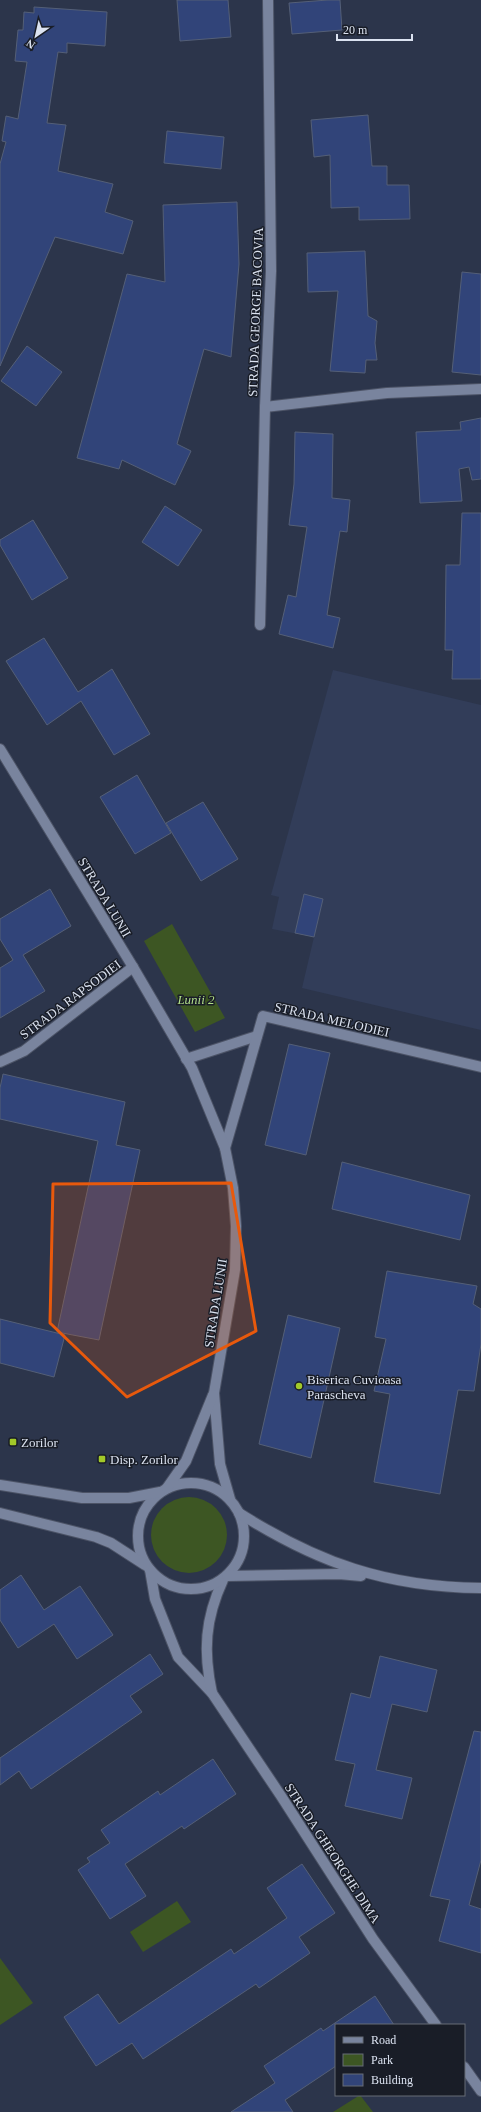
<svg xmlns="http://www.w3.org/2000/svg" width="481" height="2112" font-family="'Times New Roman',serif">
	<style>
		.built { fill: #323d59 }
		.green { fill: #3d5623 }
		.building { fill: #314479; stroke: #545f77 }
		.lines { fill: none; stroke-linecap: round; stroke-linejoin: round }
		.street-casing { stroke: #4c5366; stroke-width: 12 }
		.secondary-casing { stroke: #4c5366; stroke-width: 12 }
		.street { stroke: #79849e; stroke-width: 10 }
		.secondary { stroke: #79849e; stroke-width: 10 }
		.marked { fill: #e8590c; fill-opacity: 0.2; stroke: #e8590c; stroke-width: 3; stroke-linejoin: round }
		.poi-dot { fill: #a2c929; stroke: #191d27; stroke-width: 1.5 }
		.labels { text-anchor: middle; stroke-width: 3; stroke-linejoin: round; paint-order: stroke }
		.street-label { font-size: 13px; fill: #dbe2f0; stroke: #191d27 }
		.park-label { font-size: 13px; font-style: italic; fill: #b2df89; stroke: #191d27 }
		.poi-label { font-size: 13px; fill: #dbe2f0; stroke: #191d27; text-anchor: start }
	</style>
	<rect width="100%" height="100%" fill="#2c354b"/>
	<polygon class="built" points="333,670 481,705 481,1030 302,988 314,937 272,929 279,897 271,895"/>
	<g class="green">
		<polygon points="172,924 225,1018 195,1032 144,941"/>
		<circle cx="189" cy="1535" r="38"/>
		<polygon points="177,1901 191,1922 143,1952 130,1932"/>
		<polygon points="0,1958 33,2003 0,2025"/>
		<polygon points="360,2095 373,2112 333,2112"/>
	</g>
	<g class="building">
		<polygon points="177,0 228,0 231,37 180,41"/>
		<polygon points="328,0 340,0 342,30 292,34 289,3"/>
		<polygon points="34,7 107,12 105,46 67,43 67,53 58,52 47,123 66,125 58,171 113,184 105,212 133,221 123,254 55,237 0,366 0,164 6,142 2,141 6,116 18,119 27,62 15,61 18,30 23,30 24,12 34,13"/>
		<polygon points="368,115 372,166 387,166 387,185 409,185 410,219 359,220 359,207 331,208 330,155 314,157 311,120"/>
		<polygon points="167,131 224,137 221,169 164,163"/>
		<polygon points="237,202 239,264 231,357 204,349 177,444 191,451 175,485 122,460 119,469 77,458 127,274 165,282 163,205"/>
		<polygon points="365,251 368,316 377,321 375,343 377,360 366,360 365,373 330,371 338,291 308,292 307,253"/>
		<polygon points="462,272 481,274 481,375 452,372"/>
		<polygon points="27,346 62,372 36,406 1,381"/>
		<polygon points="481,418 481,479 472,480 469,467 459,469 462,501 420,503 416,432 461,430 460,422"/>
		<polygon points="295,432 333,434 332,498 350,500 347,532 340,531 327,615 340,618 333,648 279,634 288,595 296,597 307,527 289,525 294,484"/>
		<polygon points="165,506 202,530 178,566 142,542"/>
		<polygon points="462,513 481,513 481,679 452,679 453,650 445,650 446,565 460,565"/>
		<polygon points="33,520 68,578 32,600 0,545 0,540"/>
		<polygon points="44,638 78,692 112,669 150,734 114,755 81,701 47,725 6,661"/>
		<polygon points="137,775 171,833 135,854 100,797"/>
		<polygon points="203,802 238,859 201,881 166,823"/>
		<polygon points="50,889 71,926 23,955 45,991 0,1018 0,968 13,960 0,939 0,919"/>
		<polygon points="304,894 323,899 314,937 295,933"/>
		<polygon points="289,1044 330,1053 306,1155 265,1145"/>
		<polygon points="3,1074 125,1102 116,1145 140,1150 99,1340 57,1332 98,1141 0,1119 0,1088"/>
		<polygon points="342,1162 470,1195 460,1240 332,1209"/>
		<polygon points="387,1271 477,1286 473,1304 481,1309 481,1344 474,1391 458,1390 440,1494 374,1482 390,1394 374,1391 386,1339 375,1337"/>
		<polygon points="288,1315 340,1328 311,1458 259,1444"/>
		<polygon points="0,1319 65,1335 54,1377 0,1363"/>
		<polygon points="21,1575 44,1610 80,1586 113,1635 77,1659 54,1624 18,1648 0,1620 0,1590"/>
		<polygon points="150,1654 163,1674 130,1696 142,1712 31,1789 19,1771 0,1785 0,1758"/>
		<polygon points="380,1656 437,1670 427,1712 392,1704 376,1770 412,1778 402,1819 345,1806 355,1764 335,1760 351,1693 370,1698"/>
		<polygon points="474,1731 481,1732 481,1860 469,1905 481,1909 481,1953 439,1941 450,1900 430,1896"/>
		<polygon points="213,1759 236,1794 184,1829 182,1826 125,1864 146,1896 110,1919 78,1870 90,1862 87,1858 110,1843 101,1830 158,1791 160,1795"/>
		<polygon points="302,1864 335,1913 299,1937 310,1953 259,1988 256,1984 143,2059 132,2043 96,2066 64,2017 98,1994 119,2024 231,1949 234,1954 287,1918 267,1888"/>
		<polygon points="375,1996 394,2025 336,2025 336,2066 285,2100 293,2112 231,2112 275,2083 264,2066 321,2028 323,2031"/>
	</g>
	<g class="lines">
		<g class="street-casing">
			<g id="street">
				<polyline points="265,407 387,393 481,389"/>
				<polyline points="260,625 265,407 271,271 268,0"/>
				<polyline points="186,1059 257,1036"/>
				<polyline points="0,1062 24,1051 133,967"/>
				<polyline points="225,1148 263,1016 481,1067"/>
				<polyline points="150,1570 155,1599 178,1657 212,1693 281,1796 373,1939 436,2025"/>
				<path d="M212 1693C203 1651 205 1619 223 1580"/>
				<polyline points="464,2067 481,2091"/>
			</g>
		</g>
		<g class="secondary-casing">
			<g id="secondary">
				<polyline points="0,749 133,967 192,1068 225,1148 233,1188 236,1226 235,1270 214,1393 220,1464 230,1499"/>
				<circle cx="191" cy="1536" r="53"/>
				<polyline points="0,1485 82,1498 129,1498 160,1492"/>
				<polyline points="167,1488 186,1461 213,1395"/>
				<polyline points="0,1513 96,1537 111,1543 145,1565"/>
				<path d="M239 1513C318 1563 386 1587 481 1588"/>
				<polyline points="227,1576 339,1574 361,1576"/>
			</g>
		</g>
		<use href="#street" class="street"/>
		<use href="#secondary" class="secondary"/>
	</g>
	<path class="marked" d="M231 1183 256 1331 127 1397 50 1323 53 1184Z"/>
	<g class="poi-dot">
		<circle cx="299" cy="1386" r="4"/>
		<rect x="9" y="1438" width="8" height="8" rx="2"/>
		<rect x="98" y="1455" width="8" height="8" rx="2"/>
	</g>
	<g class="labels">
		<g class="street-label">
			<text transform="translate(255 312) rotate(-88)" y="5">STRADA GEORGE BACOVIA</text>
			<text transform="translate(105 897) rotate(59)" y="5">STRADA LUNII</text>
			<text transform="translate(70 999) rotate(-37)" y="5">STRADA RAPSODIEI</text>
			<text transform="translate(332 1019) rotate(13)" y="5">STRADA MELODIEI</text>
			<text transform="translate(215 1303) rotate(-81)" y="5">STRADA LUNII</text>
			<text transform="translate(333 1853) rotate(57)" y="5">STRADA GHEORGHE DIMA</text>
		</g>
		<g class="park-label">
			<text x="196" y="1004">Lunii 2</text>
		</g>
		<g class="poi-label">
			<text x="307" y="1384">Biserica Cuvioasa<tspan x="307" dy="15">Parascheva</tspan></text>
			<text x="21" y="1447">Zorilor</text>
			<text x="110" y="1464">Disp. Zorilor</text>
		</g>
	</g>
	<rect x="335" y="2024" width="130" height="72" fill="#191d27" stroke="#676c77"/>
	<rect x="343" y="2037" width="20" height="6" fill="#79849e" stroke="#676c77"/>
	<text x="371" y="2044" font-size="12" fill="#dbe2f0">Road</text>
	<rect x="343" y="2054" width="20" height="12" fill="#3d5623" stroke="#676c77"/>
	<text x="371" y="2064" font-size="12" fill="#dbe2f0">Park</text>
	<rect x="343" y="2074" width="20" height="12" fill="#314479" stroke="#676c77"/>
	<text x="371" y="2084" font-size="12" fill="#dbe2f0">Building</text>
	<g transform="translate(36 36) rotate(214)" stroke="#191d27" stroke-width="3" paint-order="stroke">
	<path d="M0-3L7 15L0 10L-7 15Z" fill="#dbe2f0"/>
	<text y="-6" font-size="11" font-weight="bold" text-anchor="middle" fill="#dbe2f0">N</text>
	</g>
	<path d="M337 34v6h75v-6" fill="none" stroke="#dbe2f0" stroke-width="2"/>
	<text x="343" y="34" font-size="12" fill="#dbe2f0" stroke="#191d27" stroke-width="3" paint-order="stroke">20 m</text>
</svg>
